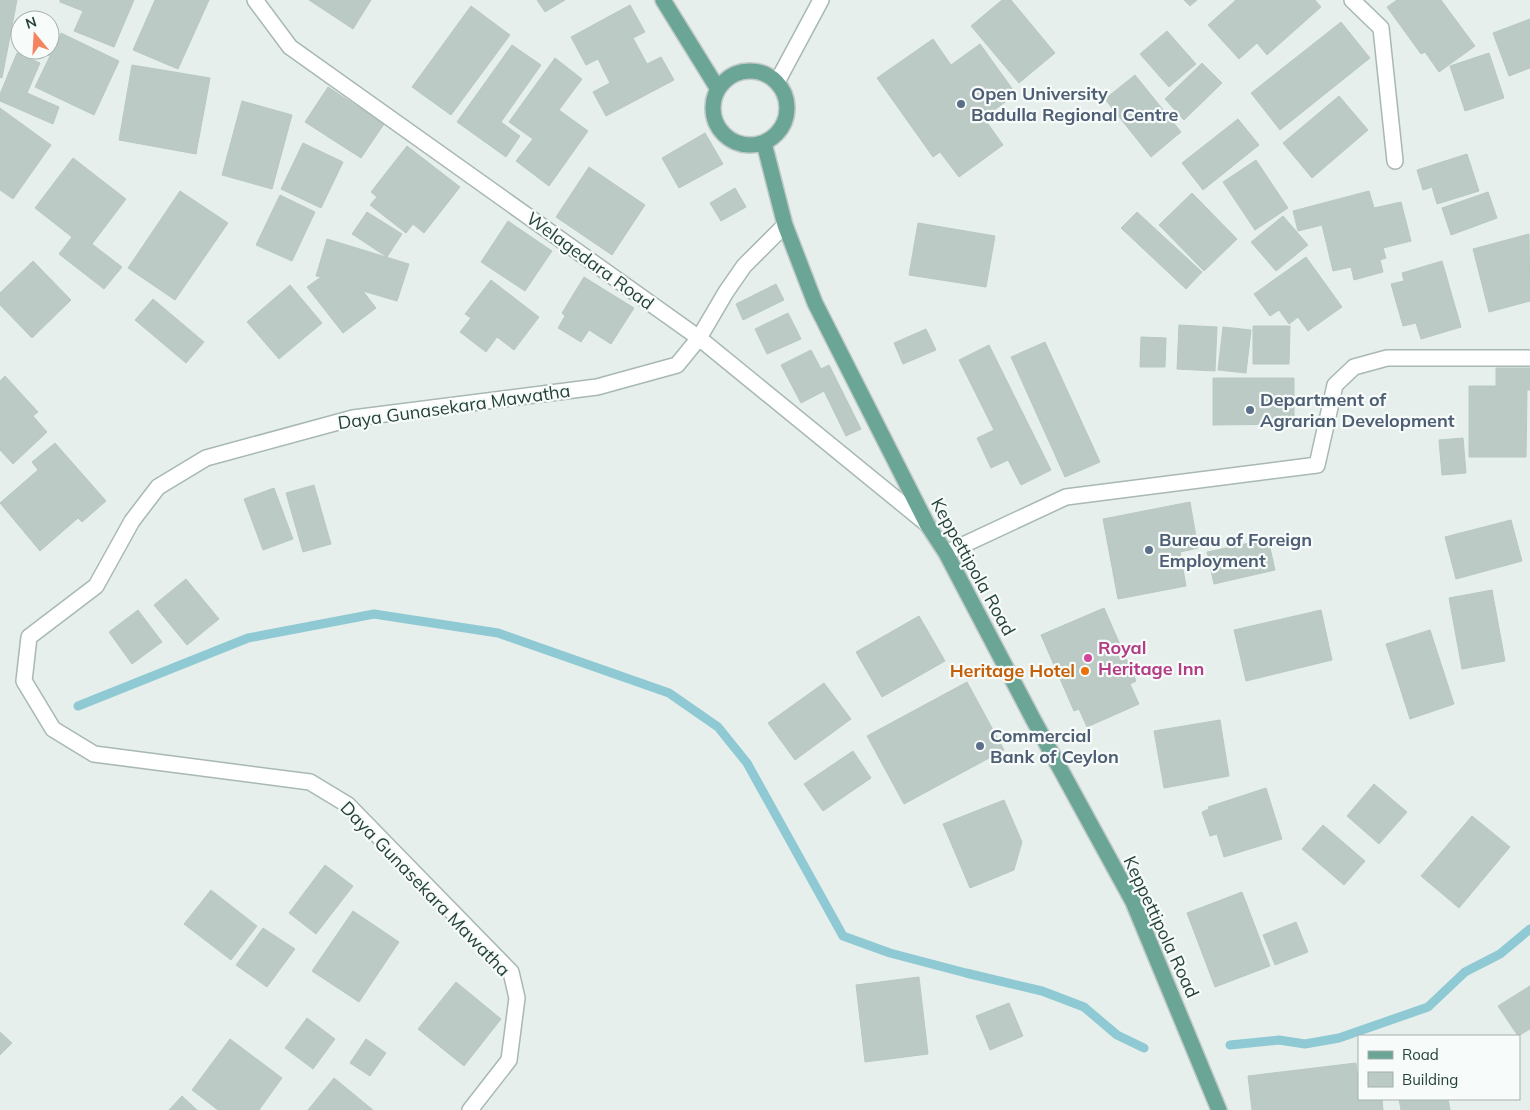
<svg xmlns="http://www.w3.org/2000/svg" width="1530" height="1110" font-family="Mulish,sans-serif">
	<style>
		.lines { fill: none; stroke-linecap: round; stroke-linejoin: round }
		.stream { stroke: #8ec9d4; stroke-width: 9 }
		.building { fill: #bbcac4; stroke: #b8c9c2 }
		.minor-casing { stroke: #a8b8b2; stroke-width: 18 }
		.major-casing { stroke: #c2cac8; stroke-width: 18 }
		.minor { stroke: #fff; stroke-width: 15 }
		.major { stroke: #6aa596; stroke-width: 15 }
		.service-dot { fill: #5c6f8a; stroke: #f7fbf9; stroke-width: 2 }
		.hotel-dot { fill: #d1479c; stroke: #f7fbf9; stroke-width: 2 }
		.food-dot { fill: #e8710a; stroke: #f7fbf9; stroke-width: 2 }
		.labels { text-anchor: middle; stroke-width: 4.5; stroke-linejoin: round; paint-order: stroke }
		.service-label { font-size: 18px; font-weight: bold; fill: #4e5e75; stroke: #f7fbf9; text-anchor: start }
		.street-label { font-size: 18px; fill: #24423a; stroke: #f7fbf9 }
		.hotel-label { font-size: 18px; font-weight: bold; fill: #b23c85; stroke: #f7fbf9; text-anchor: start }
		.food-label { font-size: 18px; font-weight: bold; fill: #c56008; stroke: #f7fbf9; text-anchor: end }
	</style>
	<rect width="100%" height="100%" fill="#e6efeb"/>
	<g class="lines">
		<g class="stream">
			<polyline points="78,706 248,638 374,614 498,633 669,693 718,727 747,763 843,936 890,953 966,973 1042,991 1084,1007 1117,1035 1144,1048"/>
			<polyline points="1230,1045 1279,1040 1305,1044 1339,1038 1428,1007 1465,972 1500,954 1530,929"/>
		</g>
	</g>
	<g class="building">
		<polygon points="0,0 17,0 2,78 0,77"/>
		<polygon points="60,0 134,0 114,47 74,31 83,11 60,2"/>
		<polygon points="155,0 209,0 178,69 133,50"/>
		<polygon points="309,0 371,0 353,29"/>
		<polygon points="537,0 565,0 545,12"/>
		<polygon points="1002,0 1011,0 1055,53 1019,83 971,26"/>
		<polygon points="1184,0 1197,0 1190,6"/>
		<polygon points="1236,0 1315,0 1321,7 1267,55 1257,43 1239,59 1208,25"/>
		<polygon points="1397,0 1441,0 1475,46 1439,72 1425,52 1421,54 1387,7"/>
		<polygon points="630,5 645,32 633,38 647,64 661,57 674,80 606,116 593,92 610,83 598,59 586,65 571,37"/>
		<polygon points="471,6 510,35 451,115 412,87"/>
		<polygon points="1530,19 1530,68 1509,76 1493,33"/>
		<polygon points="1341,22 1370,58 1280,130 1251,93"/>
		<polygon points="1167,31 1196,64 1169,87 1140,54"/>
		<polygon points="50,33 59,38 61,33 119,61 94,115 35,87 50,56 38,50 50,50"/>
		<polygon points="933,39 951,65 980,44 1016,94 986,116 988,119 986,121 1003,145 959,177 940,152 933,157 877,78"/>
		<polygon points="512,45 541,65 501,122 520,136 506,157 457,122"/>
		<polygon points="17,53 40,63 27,93 59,107 53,124 0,101 0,94"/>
		<polygon points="1489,53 1504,98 1465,111 1450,66"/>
		<polygon points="555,58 582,79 559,110 588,131 549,186 516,161 533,139 509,122"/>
		<polygon points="1202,63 1222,83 1184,120 1165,99"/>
		<polygon points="132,65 210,78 196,154 119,140"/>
		<polygon points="1135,75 1181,132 1151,157 1105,99"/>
		<polygon points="328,87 384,124 361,158 305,122"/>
		<polygon points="1339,96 1368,130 1312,178 1283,143"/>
		<polygon points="242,101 292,115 272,189 222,175"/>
		<polygon points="0,108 51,145 13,199 0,190"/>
		<polygon points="1238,119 1259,145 1203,190 1182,163"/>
		<polygon points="705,133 723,164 679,188 662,158"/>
		<polygon points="303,143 343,162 321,208 281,189"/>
		<polygon points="407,146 460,187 424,233 413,224 406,233 370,205 377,197 371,192"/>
		<polygon points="1467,154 1479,191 1437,204 1432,187 1423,190 1417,170"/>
		<polygon points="73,158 126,199 92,244 122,267 104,289 59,254 72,237 35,208"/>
		<polygon points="1256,160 1288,208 1255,230 1223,182"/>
		<polygon points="589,167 645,205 612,255 556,217"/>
		<polygon points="735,188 746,207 721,221 710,203"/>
		<polygon points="180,191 228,223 175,300 128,268"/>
		<polygon points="1369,191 1374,208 1401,202 1411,241 1383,248 1386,258 1380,260 1383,272 1354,280 1351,267 1333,271 1322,225 1298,231 1293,211"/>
		<polygon points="1488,192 1497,218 1451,235 1442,208"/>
		<polygon points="1192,193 1237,239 1204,271 1159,225"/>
		<polygon points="280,195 315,212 292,261 256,245"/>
		<polygon points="367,212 402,234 387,257 352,234"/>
		<polygon points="1137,212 1202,272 1186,289 1121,228"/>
		<polygon points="1283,216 1308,245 1276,271 1251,242"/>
		<polygon points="508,221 552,251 525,291 481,262"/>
		<polygon points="918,223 995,236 986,287 909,275"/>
		<polygon points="1529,234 1530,301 1489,312 1473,249"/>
		<polygon points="327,239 409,264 397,301 363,291 376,308 343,333 307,287 321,277 316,276"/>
		<polygon points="1306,257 1342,307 1308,331 1298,317 1289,324 1279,310 1270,316 1254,294"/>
		<polygon points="33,261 71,300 32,338 0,305 0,293"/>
		<polygon points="1442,261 1461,327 1421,339 1416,323 1403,326 1391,284 1404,281 1402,273"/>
		<polygon points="584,277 634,308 611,344 589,330 581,342 558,328 565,316 562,313"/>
		<polygon points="491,280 539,317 514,350 497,337 486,352 460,332 471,318 465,314"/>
		<polygon points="776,284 784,300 743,320 736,304"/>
		<polygon points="290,285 322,323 279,359 247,322"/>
		<polygon points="153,299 204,342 186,363 135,320"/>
		<polygon points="788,313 801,339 767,354 755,329"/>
		<polygon points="1179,325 1217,327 1215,371 1177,369"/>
		<polygon points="1253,326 1290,326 1289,364 1253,364"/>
		<polygon points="1223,327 1251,330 1246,373 1218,370"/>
		<polygon points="926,329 936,350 903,364 894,343"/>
		<polygon points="1141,337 1166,338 1165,367 1140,367"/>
		<polygon points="1045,342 1100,462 1065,477 1011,357"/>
		<polygon points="989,345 1051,470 1021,485 1008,460 991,468 977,438 994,430 959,360"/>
		<polygon points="811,350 821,369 829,365 861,429 846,436 824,391 801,403 781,365"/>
		<polygon points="1496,368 1530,368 1530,390 1527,390 1526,457 1469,457 1469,386 1496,386"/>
		<polygon points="5,376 38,412 33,416 47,432 13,464 0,450 0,381"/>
		<polygon points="1213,378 1294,378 1294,424 1213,425"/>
		<polygon points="1463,438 1466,473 1442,475 1439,440"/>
		<polygon points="55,443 106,501 82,522 78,518 40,551 0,503 38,470 32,462"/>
		<polygon points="314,485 331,544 303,552 286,493"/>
		<polygon points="274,488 293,539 263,550 244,499"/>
		<polygon points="1190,502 1198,548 1180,552 1186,586 1118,599 1103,519"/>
		<polygon points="1511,520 1522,561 1456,579 1445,537"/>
		<polygon points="1268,539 1275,570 1214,584 1207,552"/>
		<polygon points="186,579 219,619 187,645 154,605"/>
		<polygon points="1492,590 1505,661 1462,669 1449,598"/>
		<polygon points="1104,608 1136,681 1130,684 1139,704 1087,727 1079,709 1074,711 1041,635"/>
		<polygon points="138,610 162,642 132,664 109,632"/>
		<polygon points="1321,610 1332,660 1246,681 1234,630"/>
		<polygon points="919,616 945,661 882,697 856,652"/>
		<polygon points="1430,630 1454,704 1410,719 1386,644"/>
		<polygon points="967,682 1004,750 904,804 867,736"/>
		<polygon points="824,683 851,719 795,760 768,723"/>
		<polygon points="1220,720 1229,776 1164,788 1154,731"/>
		<polygon points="853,751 871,778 823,811 804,784"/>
		<polygon points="1374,784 1407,812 1379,844 1347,816"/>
		<polygon points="1266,788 1282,839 1224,857 1217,834 1210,836 1202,812 1209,809 1208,807"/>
		<polygon points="1004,800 1022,842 1014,870 970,888 943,824"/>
		<polygon points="1472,816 1510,847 1459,908 1421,876"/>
		<polygon points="1323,825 1365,861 1344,885 1302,849"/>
		<polygon points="325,865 353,886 316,934 289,913"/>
		<polygon points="211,890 257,926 231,960 184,924"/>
		<polygon points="1242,892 1270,966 1215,987 1187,913"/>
		<polygon points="353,911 399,942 359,1002 312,971"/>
		<polygon points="1296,922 1308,952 1275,965 1263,935"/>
		<polygon points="263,928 295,949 267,987 236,965"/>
		<polygon points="919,977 928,1054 865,1062 856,985"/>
		<polygon points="456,982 501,1019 464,1066 418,1029"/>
		<polygon points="1530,986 1530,1029 1518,1036 1498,1006"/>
		<polygon points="1009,1003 1023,1036 990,1050 976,1016"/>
		<polygon points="307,1018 335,1039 313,1069 285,1048"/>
		<polygon points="0,1032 12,1043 0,1055"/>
		<polygon points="230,1039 282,1078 259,1110 218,1110 192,1090"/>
		<polygon points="366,1039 386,1053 370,1076 350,1063"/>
		<polygon points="1356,1063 1357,1073 1359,1073 1359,1099 1382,1099 1383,1110 1252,1110 1248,1076"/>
		<polygon points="334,1078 373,1110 308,1110"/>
		<polygon points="182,1096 197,1110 169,1110"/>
		<polygon points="1399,1099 1448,1099 1450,1110 1401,1110"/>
	</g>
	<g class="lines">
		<g class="minor-casing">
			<g id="minor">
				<polyline points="255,0 290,47 699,338 927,524"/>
				<polyline points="1352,0 1381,28 1395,161"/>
				<polyline points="777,82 821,0"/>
				<polyline points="946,553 1066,497 1317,465 1335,385 1354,367 1387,358 1530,358"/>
				<polyline points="470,1110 509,1060 517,998 511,972 348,805 310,782 94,754 53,729 24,681 29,637 96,586 132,521 158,487 206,458 353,418 597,387 677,365 699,338 726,292 744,266 785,225"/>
			</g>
		</g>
		<g class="major-casing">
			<g id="major">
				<polyline points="663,0 718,89"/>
				<circle cx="750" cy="108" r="37"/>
				<polyline points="764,143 785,225 815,303 927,524 946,553 1033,719 1133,902 1219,1110"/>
			</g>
		</g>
		<use href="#minor" class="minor"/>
		<use href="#major" class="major"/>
	</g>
	<g class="service-dot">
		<circle cx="961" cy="104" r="5"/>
		<circle cx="1250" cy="410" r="5"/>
		<circle cx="1149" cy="550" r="5"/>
		<circle cx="980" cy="746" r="5"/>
	</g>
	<circle class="hotel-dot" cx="1088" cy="658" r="5"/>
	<circle class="food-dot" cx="1085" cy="671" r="5"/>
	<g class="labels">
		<g class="service-label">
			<text x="971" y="100">Open University<tspan x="971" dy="21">Badulla Regional Centre</tspan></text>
			<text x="1260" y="406">Department of<tspan x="1260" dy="21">Agrarian Development</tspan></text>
			<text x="1159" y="546">Bureau of Foreign<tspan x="1159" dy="21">Employment</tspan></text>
			<text x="990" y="742">Commercial<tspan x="990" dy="21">Bank of Ceylon</tspan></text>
		</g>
		<g class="street-label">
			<text transform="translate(590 261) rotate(36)" y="6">Welagedara Road</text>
			<text transform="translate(454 407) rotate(-8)" y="6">Daya Gunasekara Mawatha</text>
			<text transform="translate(973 567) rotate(61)" y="6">Keppettipola Road</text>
			<text transform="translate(425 889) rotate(46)" y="6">Daya Gunasekara Mawatha</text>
			<text transform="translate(1161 927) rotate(65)" y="6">Keppettipola Road</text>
		</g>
		<g class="hotel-label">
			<text x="1098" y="654">Royal<tspan x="1098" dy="21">Heritage Inn</tspan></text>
		</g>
		<g class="food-label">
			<text x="1075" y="677">Heritage Hotel</text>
		</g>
	</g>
	<rect x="1358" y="1035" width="162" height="65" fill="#f7fbf9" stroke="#a3b1ad"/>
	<rect x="1368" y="1051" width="25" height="8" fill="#6aa596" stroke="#a3b1ad"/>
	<text x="1402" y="1060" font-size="15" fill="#24423a">Road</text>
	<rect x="1368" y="1072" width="25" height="15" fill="#bbcac4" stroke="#a3b1ad"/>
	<text x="1402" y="1085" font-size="15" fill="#24423a">Building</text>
	<g transform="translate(35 35) rotate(342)"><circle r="24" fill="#f7fbf9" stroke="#a3b1ad"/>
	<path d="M0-4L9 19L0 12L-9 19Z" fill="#f4845f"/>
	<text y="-8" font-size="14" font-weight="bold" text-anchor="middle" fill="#24423a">N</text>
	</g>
</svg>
